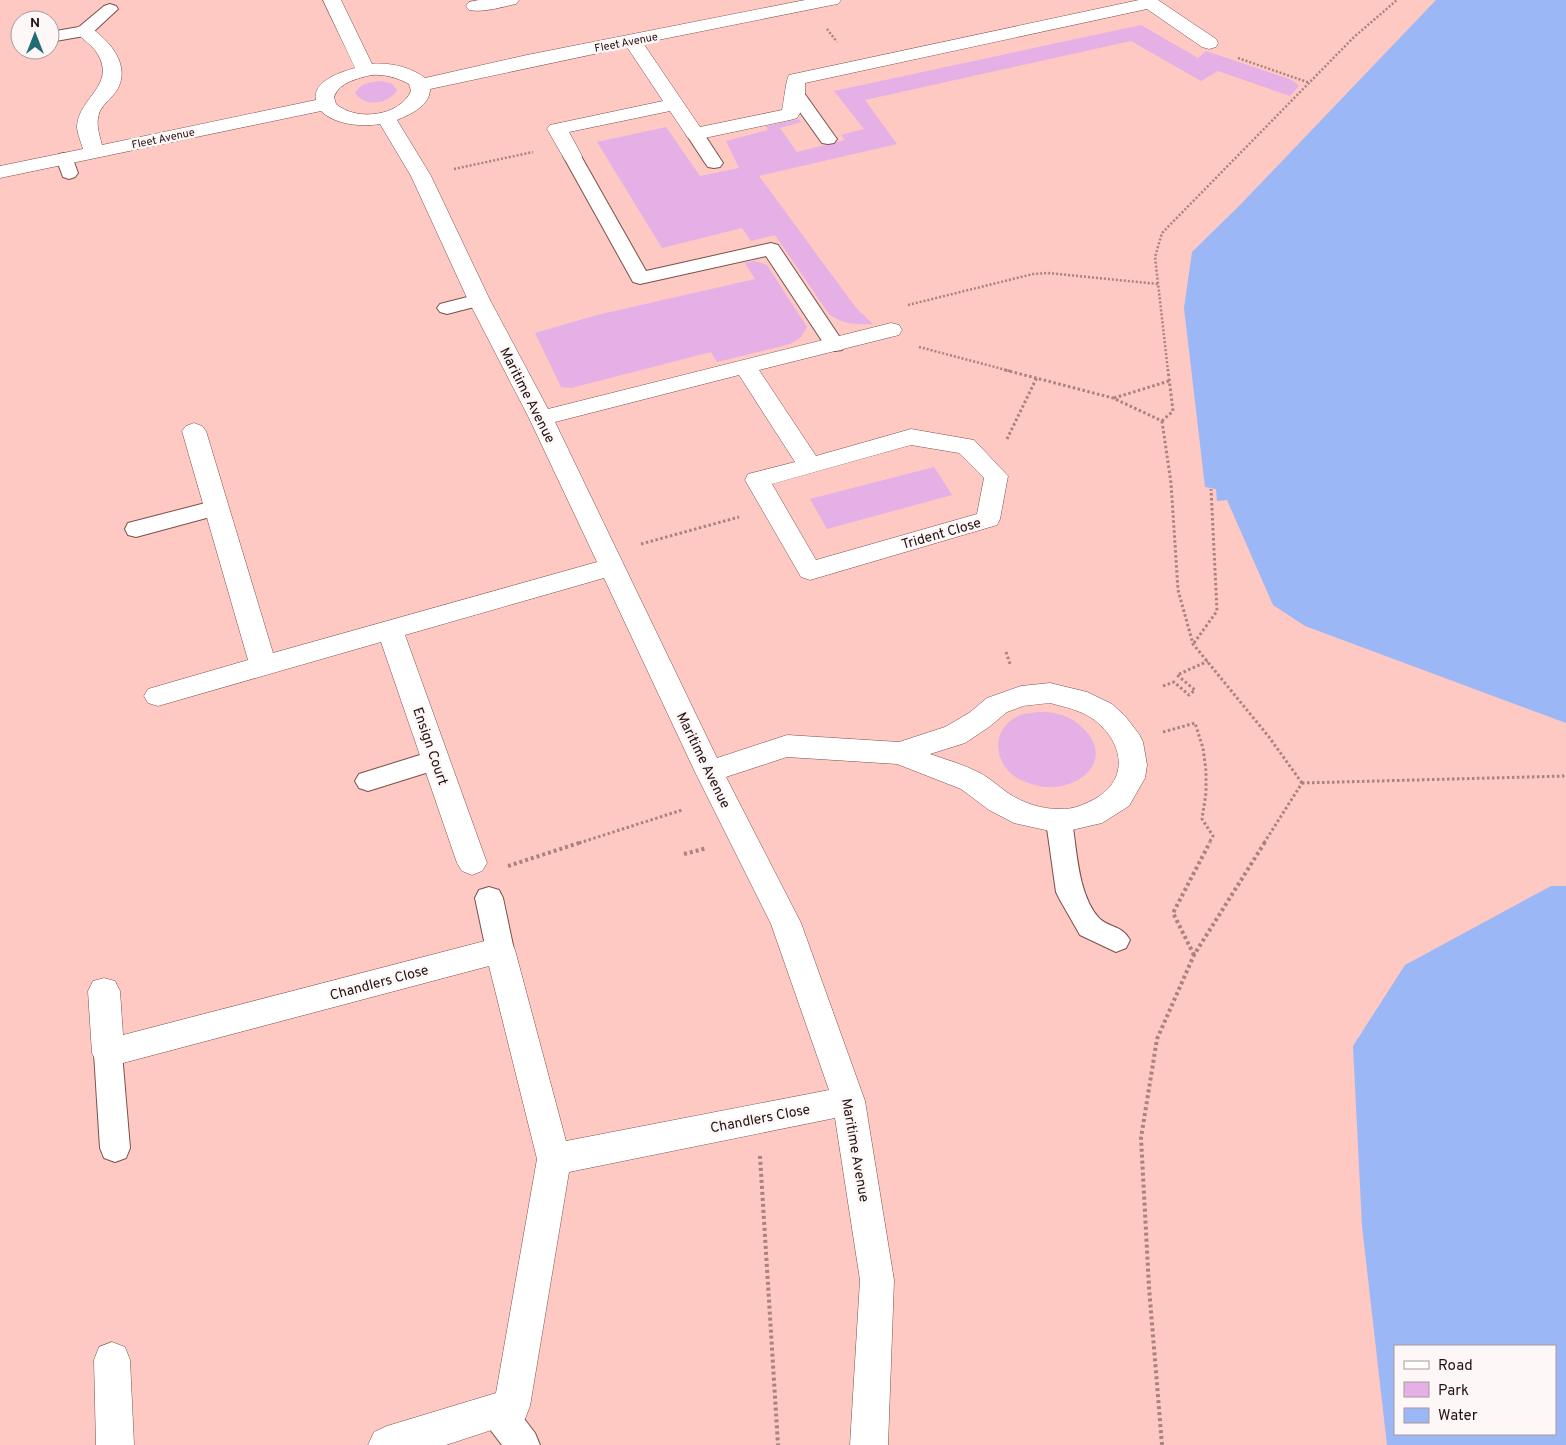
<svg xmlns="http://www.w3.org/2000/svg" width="1566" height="1445" font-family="Overpass,sans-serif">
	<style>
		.green { fill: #e4b0e5 }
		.water { fill: #9bb7f6; fill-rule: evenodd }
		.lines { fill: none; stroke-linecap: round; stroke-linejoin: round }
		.service-casing { stroke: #7c4f4b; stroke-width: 2 }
		.minor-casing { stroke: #7c4f4b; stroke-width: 1 }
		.path-far2 { stroke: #aa827e; stroke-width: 2.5; stroke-dasharray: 2 2; stroke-linecap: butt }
		.path-far1 { stroke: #aa827e; stroke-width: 3; stroke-dasharray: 2.5 2.5; stroke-linecap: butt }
		.path { stroke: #aa827e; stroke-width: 4; stroke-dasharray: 3 3; stroke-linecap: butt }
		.service { fill: #fff; fill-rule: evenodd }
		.minor { fill: #fff; fill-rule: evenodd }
		.labels { text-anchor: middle; stroke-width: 5; stroke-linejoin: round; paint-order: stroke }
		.far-street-label { font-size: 11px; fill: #231110; stroke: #fdf7f7 }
		.street-label { font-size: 14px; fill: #231110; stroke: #fdf7f7 }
	</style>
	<rect width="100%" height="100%" fill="#fec9c3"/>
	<g class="green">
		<path d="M1141 25 1198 58 1206 51 1292 80 1299 86 1290 96 1218 71 1201 81 1131 41 865 100 897 144 759 176 857 309 873 324C856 325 842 324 829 314L775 235 751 241 742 228 662 248 597 142 666 127 700 176 739 168 726 141 768 130 766 126 799 119 801 122 780 128 797 152 845 140 841 135 864 129 834 91Z"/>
		<path d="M382 81 392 84 397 90C389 104 365 108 355 93 361 83 370 82 382 81Z"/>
		<polygon points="754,261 767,265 807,327 800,338 790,344 717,362 711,352 571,388 561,387 535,333 597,315 755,279 745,263"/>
		<polygon points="934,467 952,495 827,529 810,499"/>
		<path d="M1039 712C1045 712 1052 712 1058 714 1068 716 1077 722 1084 729 1118 764 1071 796 1035 785 1024 782 1012 777 1006 768 992 749 997 725 1020 715 1026 713 1033 713 1039 712Z"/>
	</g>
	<g class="water">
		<polygon points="1436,0 1566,0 1566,723 1305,626 1273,605 1227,500 1217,501 1216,489 1205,487 1184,308 1192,252 1241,204"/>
		<path d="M1551 886H1566V1445H1387L1362 1226 1353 1046 1405 965ZM1395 1346H1555V1434H1395Z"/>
	</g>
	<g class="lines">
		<g class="service-casing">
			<g id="service">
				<polygon points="110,4 116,6 118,9 90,35 50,42 50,32 79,27 104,6"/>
				<polygon points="796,89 802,90 834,135 837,139 834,143 828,144 822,143 787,94 790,90"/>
				<polygon points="695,129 701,130 704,134 723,163 720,167 714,168 708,167 705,163 686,134 689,130"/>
				<polygon points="572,151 578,152 581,156 646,271 771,243 778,245 845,345 842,350 835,351 828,350 766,256 640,284 633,282 563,156 566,152"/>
				<polygon points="65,153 71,154 78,173 75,177 69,179 63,177 56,158 59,154"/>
				<polygon points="479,294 486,296 489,300 486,304 447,314 440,312 437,308 440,304"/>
				<polygon points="217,500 225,503 228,508 225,513 136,537 128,535 125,529 128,523"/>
				<polygon points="436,750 445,753 449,760 445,767 368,791 359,788 355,781 359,774"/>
				<path d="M1059 810 1068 814 1072 821C1077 851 1078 895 1099 918 1109 928 1122 925 1130 940L1126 948 1116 952 1080 935 1060 900 1056 892 1046 821 1050 814Z"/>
				<polygon points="489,887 499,890 503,898 514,950 510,958 500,962 490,958 486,950 475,898 479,890"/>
				<polygon points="108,1040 118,1044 122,1053 130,1148 126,1158 115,1162 104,1158 100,1148 94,1053 98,1044"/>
				<polygon points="497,1394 509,1399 535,1433 540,1445 502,1445 485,1423 480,1411 485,1399"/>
			</g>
		</g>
		<g class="minor-casing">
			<g id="minor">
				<path d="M323 0H341L372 64C389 62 411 67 425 78L527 55 805 0H841L838 4 832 5 643 43 700 127 782 110C784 101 786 80 789 75L1139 0H1158L1216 39 1218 43 1216 47 1209 49 1202 47 1147 9 805 83C806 95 804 108 797 118L790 120 695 140 688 138 670 111 569 132 582 156 579 160 572 162 565 160 547 129 550 125 663 101 627 47 430 89C430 106 411 114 397 120L431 176 490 300 548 409 891 323 899 325 902 330 899 335 759 370 816 456 911 429 974 440 1008 476 1000 519 997 525 810 580 801 577 745 480 748 474 795 462 739 375 555 422 717 758 787 735 899 742 945 727 969 713 987 698 1021 686 1050 683 1087 692 1112 704 1125 716 1139 734 1143 742 1147 765 1145 778 1129 806 1102 823 1059 833 1014 823 989 810 961 789 897 764 787 757 726 777 801 923 865 1101 894 1280 888 1445H850L860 1280 835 1118 569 1172 530 1406 525 1419 446 1445H368L374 1432 387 1426 496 1393 537 1159 489 966 108 1067 97 1063 92 1053 88 991 93 981 104 978 115 981 120 991 123 1035 500 937 511 941 515 950 566 1141 829 1090 771 924 695 772 604 578 405 635 487 863 482 871 472 875 462 871 457 863 381 642 158 706 148 703 144 696 148 689 248 660 182 431 186 426 194 423 202 426 206 431 273 653 597 562 529 418 468 300 411 176 380 124C362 127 335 125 321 111L0 178V166L83 149C81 142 77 133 77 126 79 97 117 85 97 53 92 44 81 39 75 31L78 27C88 24 93 29 101 36 116 49 129 70 117 90 113 97 104 103 100 111 95 123 99 133 102 145L316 100C312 81 341 72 355 68ZM372 75C385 74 398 78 409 84L411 91C400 116 357 122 336 104L334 97C339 82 359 78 372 75ZM911 445 959 453 984 478 977 514 816 560 772 484ZM1050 703C1065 707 1080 710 1093 719 1121 739 1131 776 1098 797 1086 804 1073 810 1059 809 1041 809 1023 803 1008 793 999 787 990 778 980 773 965 765 947 760 930 754L965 743 989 727 1007 712 1023 706Z"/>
				<path d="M479 0H519L516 4C502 7 483 13 469 10L466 6 469 2Z"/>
				<polygon points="112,1342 125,1347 130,1360 134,1445 96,1445 94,1360 99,1347"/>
			</g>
		</g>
		<g class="path-far2">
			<polyline points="827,29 837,42"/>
			<polyline points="1238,58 1310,83"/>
			<polyline points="454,169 533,152"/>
			<polyline points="908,305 1033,274 1048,273 1158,284"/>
			<polyline points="919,347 1010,371"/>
			<polyline points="1168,371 1155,257 1162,233 1354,37 1397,0"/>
		</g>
		<g class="path-far1">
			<polyline points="1005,370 1113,398 1162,421"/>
			<polyline points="1114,398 1169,381"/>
			<polyline points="1162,421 1173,411 1168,370"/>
			<polyline points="1162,421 1171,483 1178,590 1193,644 1269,737 1302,783"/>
			<polyline points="1007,439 1037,377"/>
			<polyline points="641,544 739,517"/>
			<polyline points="1194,643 1217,611 1211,489"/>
			<polyline points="1006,652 1010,664"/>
			<polyline points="1163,686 1174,682 1189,695 1195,690 1177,675 1208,661"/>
			<polyline points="1163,732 1195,723 1203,748 1206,771 1206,793 1202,819 1213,836 1209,843"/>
			<polyline points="1302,783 1566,776"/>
			<polyline points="579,843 682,810"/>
			<polyline points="1264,843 1302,783"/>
		</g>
		<g class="path">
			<polyline points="684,854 707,848"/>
			<polyline points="508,866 582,842"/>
			<polyline points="1194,955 1173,913 1210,842"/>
			<polyline points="760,1156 778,1445"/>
			<polyline points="1162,1445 1149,1287 1141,1138 1157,1039 1194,955 1265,842"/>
		</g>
		<use href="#service" class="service"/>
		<use href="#minor" class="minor"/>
	</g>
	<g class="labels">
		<g class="far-street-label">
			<text transform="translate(626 42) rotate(-11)" y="4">Fleet Avenue</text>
			<text transform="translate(163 138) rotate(-12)" y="4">Fleet Avenue</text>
		</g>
		<g class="street-label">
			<text transform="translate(528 395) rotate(63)" y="5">Maritime Avenue</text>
			<text transform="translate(941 533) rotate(-16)" y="5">Trident Close</text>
			<text transform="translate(431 746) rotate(71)" y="5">Ensign Court</text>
			<text transform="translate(704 760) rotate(64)" y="5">Maritime Avenue</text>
			<text transform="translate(379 982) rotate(-15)" y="5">Chandlers Close</text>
			<text transform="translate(760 1118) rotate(-11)" y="5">Chandlers Close</text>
			<text transform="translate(856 1150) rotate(80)" y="5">Maritime Avenue</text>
		</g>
	</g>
	<rect x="1394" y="1345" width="162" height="90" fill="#fdf7f7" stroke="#a69b9b"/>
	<rect x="1404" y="1361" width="25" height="8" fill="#ffffff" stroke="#a69b9b"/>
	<text x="1438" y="1370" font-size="15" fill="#231110">Road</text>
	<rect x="1404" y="1382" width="25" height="15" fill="#e4b0e5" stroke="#a69b9b"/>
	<text x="1438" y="1395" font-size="15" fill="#231110">Park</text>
	<rect x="1404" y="1408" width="25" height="15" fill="#9bb7f6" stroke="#a69b9b"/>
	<text x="1438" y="1420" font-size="15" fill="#231110">Water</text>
	<g transform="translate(35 35)"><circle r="24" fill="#fdf7f7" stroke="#a69b9b"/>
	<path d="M0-4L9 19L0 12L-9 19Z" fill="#226c75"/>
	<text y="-8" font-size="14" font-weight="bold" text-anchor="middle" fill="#231110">N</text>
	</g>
</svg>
